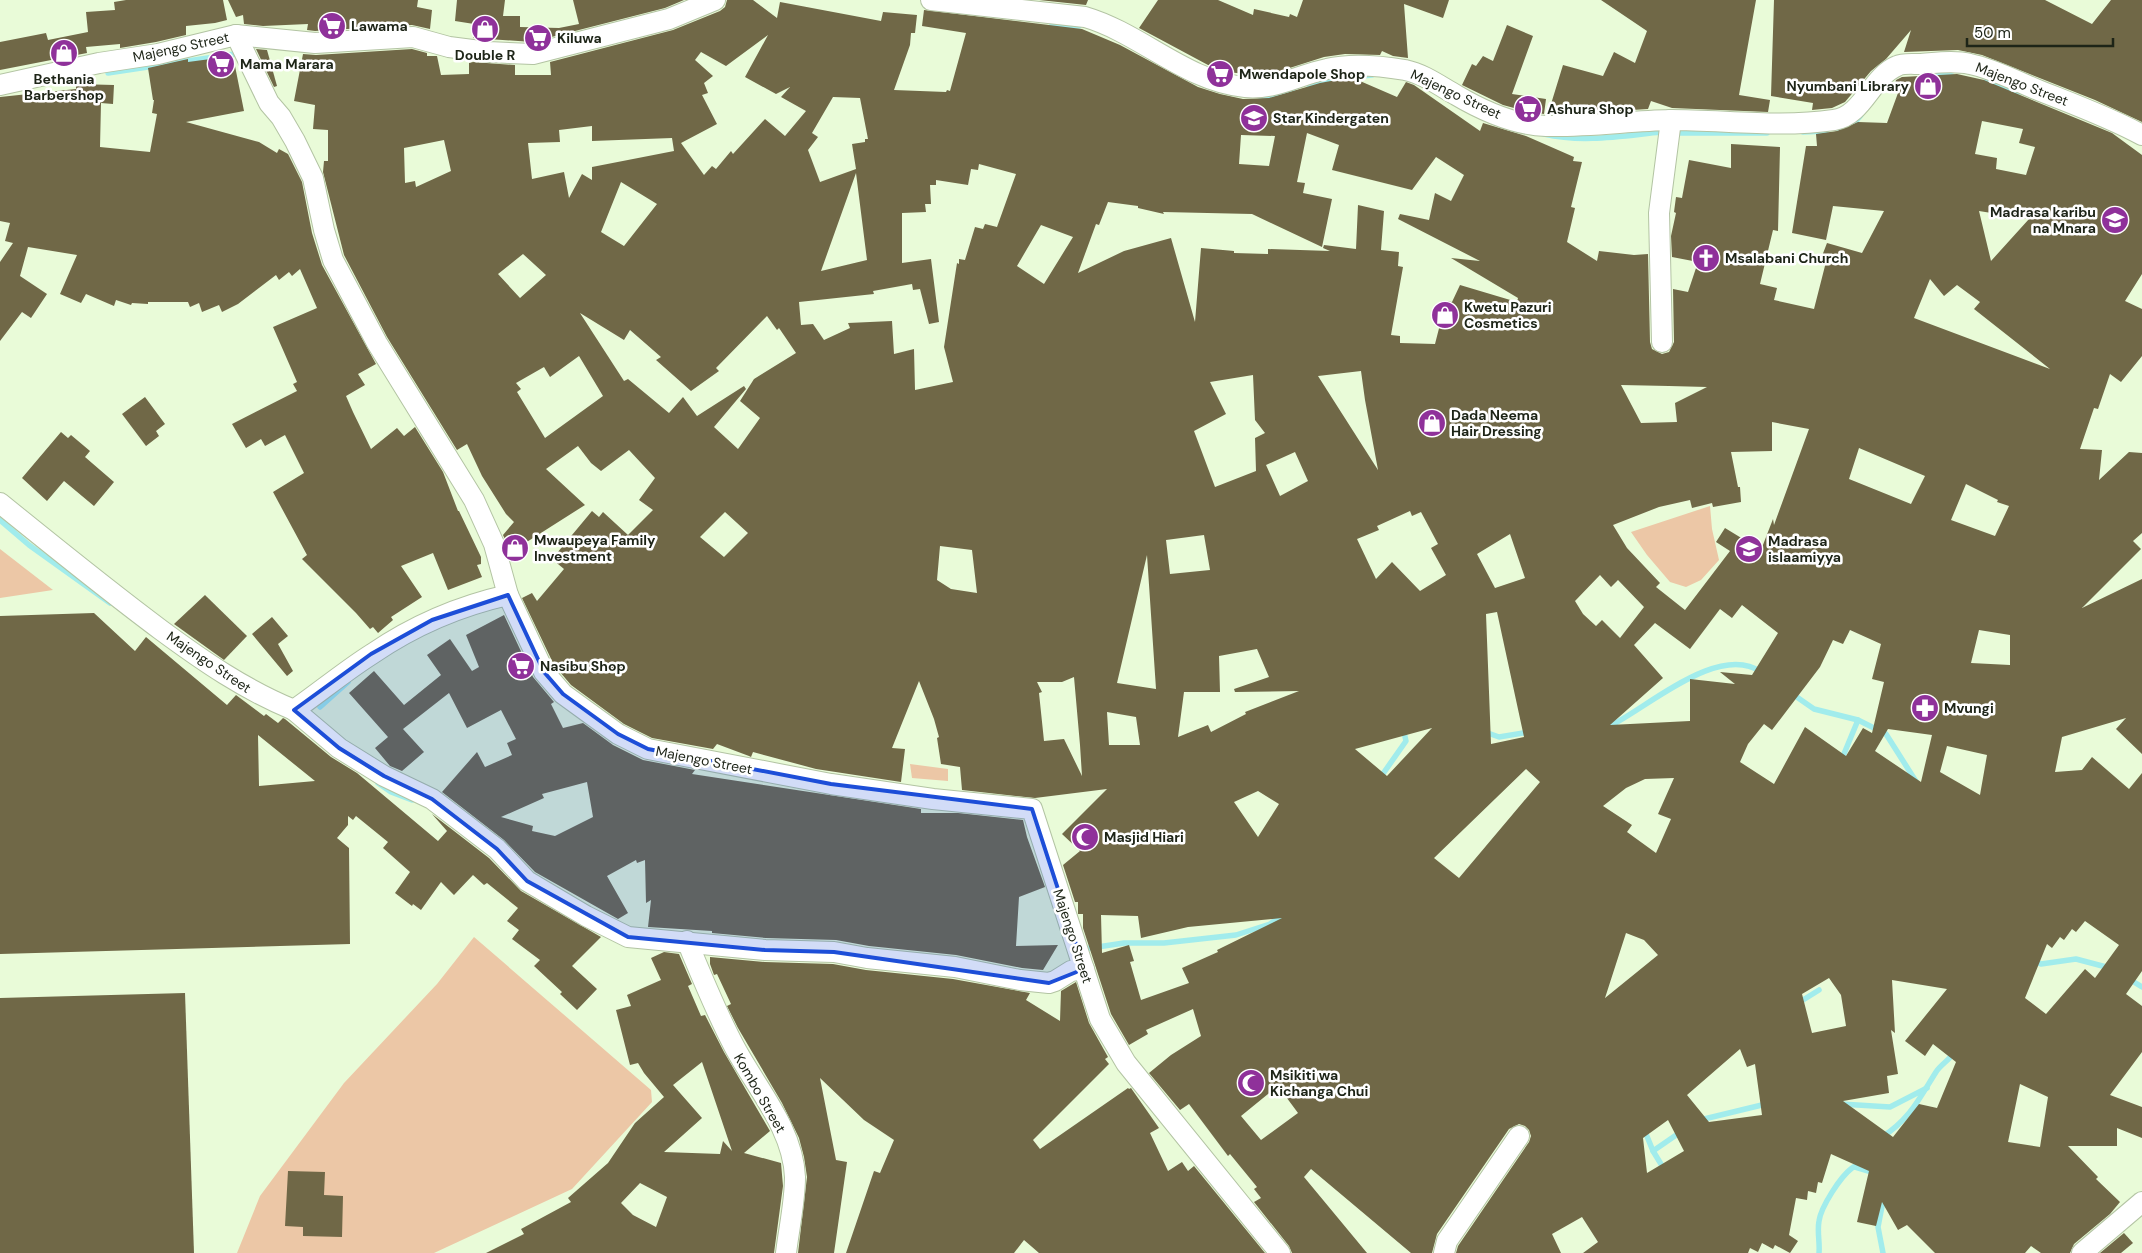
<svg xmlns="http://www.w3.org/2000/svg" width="2142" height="1253" font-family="'DM Sans',sans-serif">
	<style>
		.green { fill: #ecc7a6 }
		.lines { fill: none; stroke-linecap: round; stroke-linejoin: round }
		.stream { stroke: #a1ecec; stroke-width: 5.5 }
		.building { fill: #706847; fill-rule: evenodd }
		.minor-casing { stroke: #b3c4a3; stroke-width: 22 }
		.minor { stroke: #fff; stroke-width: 20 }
		.marked { fill: #1d4ed8; fill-opacity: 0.2; stroke: #1d4ed8; stroke-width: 4; stroke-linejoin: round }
		.labels { text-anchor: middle; stroke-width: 5; stroke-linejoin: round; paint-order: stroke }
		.poi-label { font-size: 14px; font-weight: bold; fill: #1d2417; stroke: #fff; text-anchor: start }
		.street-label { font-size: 14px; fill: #1d2417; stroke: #fff }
	</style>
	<rect width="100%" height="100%" fill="#e9fbd8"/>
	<g class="green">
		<polygon points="1710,506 1712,529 1719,560 1701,580 1686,587 1670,582 1647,555 1631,532"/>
		<polygon points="0,549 53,590 0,598"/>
		<polygon points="910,764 948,769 948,781 912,778"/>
		<polygon points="474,937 651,1090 652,1102 572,1189 434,1253 237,1253 260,1196 344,1083 437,984"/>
	</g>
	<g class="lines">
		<g class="stream">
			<polyline points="1052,25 1079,26"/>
			<polyline points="1929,71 1952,76"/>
			<polyline points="108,73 241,53"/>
			<polyline points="1985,82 2020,92"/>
			<polyline points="1309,88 1325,80 1372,75"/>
			<polyline points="1260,96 1266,96 1293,92"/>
			<polyline points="1838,128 1852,126 1861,115"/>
			<polyline points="1803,132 1826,131"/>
			<polyline points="1677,133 1767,133"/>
			<path d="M1544 134C1583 143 1621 136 1661 132"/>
			<polyline points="0,520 29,545 110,603"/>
			<polyline points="1791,693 1814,709 1858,720 1886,734 1917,783"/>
			<polyline points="320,707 348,682"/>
			<path d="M1606 728C1645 710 1718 642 1761 672"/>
			<polyline points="1485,732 1499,737 1529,732"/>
			<polyline points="1841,761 1858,720"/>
			<polyline points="1380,778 1406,741 1403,728"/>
			<polyline points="378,783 391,792 412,800"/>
			<polyline points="1084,949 1124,943 1164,943 1236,935 1270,924 1283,915"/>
			<polyline points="2032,960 2041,964 2076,959 2110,968"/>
			<polyline points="2129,979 2142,987"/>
			<polyline points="1797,999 1803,1000 1819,990"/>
			<polyline points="1841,1104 1890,1107 1927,1088"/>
			<polyline points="1700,1120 1766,1104"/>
			<polyline points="1644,1129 1653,1151 1664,1169"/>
			<path d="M1882 1137C1910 1119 1919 1099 1936 1072 1941 1064 1950 1060 1954 1052"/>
			<polyline points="1653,1151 1682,1131"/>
			<polyline points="1855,1167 1875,1173"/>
			<path d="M1819 1253C1820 1242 1817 1232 1819 1221 1821 1207 1840 1177 1852 1168 1856 1165 1859 1165 1862 1161"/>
			<polyline points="1883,1253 1878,1227 1884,1196"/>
		</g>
	</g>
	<g class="building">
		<polygon points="126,0 223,0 227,20 215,23 186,26 186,35 156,42 120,48 120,44 86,47 87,53 0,70 0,42 46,33 48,40 88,32 86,12 115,10 114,2"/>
		<polygon points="228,0 418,0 417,7 432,10 430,29 412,25 315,31 307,30 308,24 263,26 244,24 243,15 236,17"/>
		<polygon points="457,0 505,0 503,16 520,16 520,27 559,28 579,24 573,0 684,0 665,8 532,42 473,38 474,24 455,21"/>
		<path d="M727 0H753L777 18 780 2 881 21 883 12 917 15 915 33H911L910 45 894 90 946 92 947 90 950 91 966 33 922 26 924 10 1082 29 1120 45 1198 87 1220 94 1243 99 1269 98 1320 83 1347 78H1353L1397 97 1406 82 1414 85 1480 131 1483 123 1526 136 1574 157 1573 161 1582 162 1571 207 1575 208 1567 242 1597 261 1599 251 1634 255 1648 254 1650 342 1652 349 1662 354 1669 352 1674 342 1673 289 1688 292 1698 262 1672 257 1671 236 1676 213 1674 212 1676 197 1682 198 1689 160 1731 168V144L1780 147 1778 231 1773 230 1760 284 1777 288 1774 300 1814 309 1827 258 1822 256 1827 243 1862 253 1884 211 1833 206 1826 240 1792 233 1806 146H1817L1816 134 1837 131 1858 122 1887 123 1898 93 1893 92 1896 80 1902 77 1957 74 1984 80 2112 133 2142 155V274L2125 301 2142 309V356L2121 382 2110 374 2098 409 2094 408 2080 449 2102 450 2099 480 2129 452 2142 453V533L2133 541 2141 549 2082 608 2142 579V754L2116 729 2126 718 2062 737 2055 772 2082 770 2092 757 2129 789 2142 773V971L2126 994 2142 1006V1052L2110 1095 2142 1107V1138L2117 1128V1146H2068L2098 1177 2096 1179 2120 1202 2110 1214 2074 1244 2070 1253H2041L2031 1246 2025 1253H1935L1907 1225 1898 1230 1882 1202 1876 1226 1857 1222 1869 1171 1831 1154 1822 1183 1818 1182 1816 1193 1808 1191 1807 1200 1796 1198 1789 1235 1798 1241 1790 1253 1775 1245 1773 1249 1762 1243 1758 1252 1750 1248 1748 1253H1583L1598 1242 1582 1217 1552 1234 1561 1253H1456L1458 1246 1529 1142 1531 1136 1529 1130 1525 1126 1519 1124 1509 1129 1437 1234 1432 1253H1411L1311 1169 1304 1177 1367 1253H1292L1289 1246 1254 1202 1261 1198 1254 1189 1257 1187 1230 1154 1228 1156 1189 1104 1180 1110 1149 1073 1171 1055 1201 1036 1193 1009 1146 1030 1148 1034 1129 1045 1111 1014 1083 928V914H1078V902H1075L1063 865 1080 851 1062 834 1107 789 1035 798 962 790 960 767 941 764 937 738 939 737 934 719 919 681 892 748 905 749 901 782 816 769 753 752 751 757 749 756 717 744 713 749 652 738 624 724 571 685 554 665 522 598 532 593 537 601 564 569 552 559 592 511 599 517 603 512 628 535 653 510 639 500 655 478 629 450 601 471 591 463 578 446 546 469 585 505 511 552 503 535 514 522 506 514 482 476 467 444 457 450 387 337 344 255 323 172 324 161H328V130L313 129 315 105 294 101 303 54 316 55 412 49 427 53V56H437L441 75 469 74V63L473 62 515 65V75H551L550 62 673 30 720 11 725 7ZM768 35 745 77 776 94 790 87 781 97 806 111 785 136 765 119 733 154 731 151 716 169 712 166 704 175 681 143 717 124 702 95 708 93 704 83 713 76 695 60 701 52 726 66ZM833 97 860 98 868 139H865V142L852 144 856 169 820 182 808 150 818 137 812 133ZM1982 121 2023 129 2019 143 2035 147 2026 175 1996 169 1997 158 1975 154ZM592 126V141L672 138 674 151 592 167V180L582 174 569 198 564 172 532 179 528 143 560 142 559 130ZM1307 133 1339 145 1332 170 1412 190 1436 157 1464 175 1451 201 1435 193 1429 220 1400 214 1398 219 1480 261 1451 258 1518 298 1517 302 1460 285 1452 302 1446 301 1435 344 1400 343V336L1391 335 1403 267 1398 266 1399 252 1381 250 1384 211 1358 205 1356 249 1324 245 1323 248 1330 251 1268 249V254L1234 253V251L1201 248 1195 322 1171 238 1124 251 1078 273 1096 224 1099 225 1108 202 1138 206V208L1164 214 1163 212 1252 214 1322 247 1332 199 1303 193 1305 183 1297 182ZM1241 135 1275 136 1269 166 1239 164ZM444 140 451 171 416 187 415 181 405 183 404 148ZM979 164 1016 174 997 227 985 224 983 229 975 227 965 260 959 259V264L957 263 944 347 953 382 915 390 914 349 894 354 892 321 848 323 850 328 824 340 813 324 801 325 799 302 874 294 873 291 912 284 913 290 920 289 929 324 939 322 931 259 902 263V213L926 212 925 204H931L930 185H936V180L968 185 971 169 978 170ZM856 173 867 260 821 271ZM621 182 657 204 624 246 601 232ZM1979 211 2029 219 1991 261ZM1041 225 1073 237 1044 284 1017 266ZM523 254 546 275 520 298 498 274ZM1930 279 1944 296 1957 285 1980 302 1974 309 2050 369 1914 318ZM580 313 624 340 630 330 661 357 656 360 691 391 719 371 716 368 767 316 777 330 779 328 796 353 754 379 740 401 760 418 738 449 714 427 746 389 744 386 697 416 683 397 669 413 628 379 624 381ZM579 356 603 396 545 438 517 392 521 389 516 383 544 367 550 377ZM1361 371 1365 400 1378 470 1318 376ZM1253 375 1255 420 1265 433 1255 438 1256 471 1215 487 1194 431 1226 414 1210 382ZM1621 385 1669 386 1707 387 1675 403 1677 422 1641 423ZM1772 422 1809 429 1774 525 1773 519 1761 550 1725 528 1716 542 1730 551 1685 610 1656 587 1660 583 1627 548 1613 525 1659 507 1690 500 1692 508 1712 503 1713 507 1741 502 1740 487H1738L1731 452 1772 451ZM1859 448 1925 476 1911 504 1849 479ZM1295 452 1308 481 1280 496 1266 465ZM1966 484 1998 500 1997 502 2009 506 1995 536 1951 520ZM1410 511 1412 516 1421 512 1438 544 1431 548 1446 575 1420 591 1392 562 1376 579 1357 539 1379 530 1377 526ZM725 512 748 533 724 557 700 537ZM1510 534 1525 578 1495 588 1477 554ZM1204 535 1210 570 1170 574 1166 540ZM940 546 972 550 977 593 951 589 937 580ZM1147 555 1156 689 1117 683ZM1600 575 1611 587 1618 580 1644 607 1620 638 1602 620 1596 626 1583 614 1575 601ZM1742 605 1778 633 1752 675 1720 672 1735 684 1690 679V721L1610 725 1663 678 1634 645 1655 623 1690 649 1720 609 1732 618ZM1497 612 1524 737 1491 744 1486 614ZM1850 630 1881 644 1872 679 1884 682 1872 733 1863 728 1846 756 1805 727 1774 784 1740 762 1748 744 1764 724 1772 730 1820 667 1833 640 1843 644ZM1979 630 2010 635V665L1971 663ZM1257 649 1269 677 1234 689 1235 692 1299 691 1245 712 1246 714 1211 732 1208 725 1178 737 1184 692H1220L1219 656ZM1074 677 1080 745 1082 776 1064 739 1044 741 1039 693 1042 692 1037 682H1062ZM1107 712 1136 717 1140 745H1109ZM1432 728 1387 776 1355 749ZM1888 729 1932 735 1921 782 1875 751ZM1947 746 1987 755 1980 795 1940 772ZM1526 769 1540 782 1459 878 1434 858ZM1674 778 1658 814 1671 819 1656 853 1627 832 1632 825 1603 806 1626 788 1645 779ZM1258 791 1279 804 1258 837 1234 802ZM1101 915 1138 916 1141 938 1188 927 1282 918 1217 950 1218 952 1182 968 1189 983 1141 1000 1130 962 1134 961 1129 945 1102 953ZM2085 921 2119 945 2095 978 2085 969 2046 1014 2025 998 2047 944 2052 948 2060 937 2064 940 2072 929 2076 932ZM1626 933 1644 940 1658 955 1605 998ZM1829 978 1841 995 1846 1026 1812 1033 1802 994ZM1892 980 1947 989 1905 1041 1925 1056 1933 1044 1956 1062 1937 1108 1919 1104 1893 1137 1843 1101 1889 1093 1887 1076 1898 1074 1891 1030 1895 1033ZM1740 1049 1747 1067 1755 1064 1762 1115 1709 1122 1687 1095ZM2020 1084 2048 1097 2040 1147 2008 1142ZM1278 1086 1298 1113 1261 1140 1241 1116ZM1668 1120 1684 1151 1647 1173 1643 1138Z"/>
		<polygon points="1039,0 1088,0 1086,5"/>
		<polygon points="1158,0 1218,0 1253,15 1254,9 1289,17 1290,14 1297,17 1303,0 1449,0 1443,18 1404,4 1408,58 1393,56 1382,51 1380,55 1345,54 1324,57 1274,73 1256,75 1227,72 1208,65 1139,28"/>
		<polygon points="1601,0 1756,0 1739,95 1770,100 1768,112 1672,108 1651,101 1648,109 1584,113 1551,104 1563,65 1603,76 1614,52 1635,63 1647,31"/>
		<polygon points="1774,0 2045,0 2092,24 2111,0 2142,0 2142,122 2095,100 1982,55 1958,50 1904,52 1911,30 1886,59 1871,71 1845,102 1832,108 1812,110 1813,103 1771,96"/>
		<polygon points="1507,25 1533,36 1512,94 1546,99 1544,114 1525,111 1503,105 1462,85 1472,64 1476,66 1483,56 1493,61"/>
		<polygon points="256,49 267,50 277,86 274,87"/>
		<polygon points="233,56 244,111 186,122 259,142 277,153 279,149 288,154 302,182 312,233 322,265 376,364 358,374 365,385 346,396 353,412 371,449 397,428 404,436 415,427 443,472 458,511 459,511 481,557 481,564 477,565 482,577 448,590 433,553 401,566 422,597 391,617 393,620 378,633 373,627 370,629 356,613 302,559 307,555 273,492 304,473 285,435 265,446 261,439 246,448 232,424 297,391 293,384 297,382 273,327 317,308 300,269 292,276 289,272 279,280 276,275 238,304 222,312 219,305 202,312 199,303 190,307 188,302 148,302 148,304 132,303 131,305 116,300 114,306 86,294 81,303 60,294 77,255 28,247 20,276 47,294 31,318 22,312 0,341 0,262 13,243 5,241 10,223 0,221 0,97 76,89 76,84 114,85 113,104 101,103 100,147 150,152 157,114 152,113 154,100 153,100 148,68 188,59 188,62"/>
		<polygon points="145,397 165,424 156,431 159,436 146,446 122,414"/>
		<polygon points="61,432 68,438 71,435 90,451 85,457 114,482 94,506 64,481 47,501 22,478"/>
		<polygon points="205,595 247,636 224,660 174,624"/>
		<path d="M94 613 135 651 146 637 227 705 236 695 264 716 266 714 278 723 283 718 285 719 331 757 357 773 438 841 447 831 432 814 489 858 521 891 601 937 572 966 597 989 577 1010 560 994 562 992 534 966 540 960 512 939 519 930 507 921 518 908 487 883 484 885 473 875 454 895 441 882 421 910 413 904 412 906 395 893 410 872 383 848 388 842 356 816 353 820 348 816V825L337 838 349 848 350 944 0 954V616ZM258 735 315 781 259 786Z"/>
		<path d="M504 615 533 677 554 702 551 704 563 728 583 723 613 745 643 760 695 770 692 774 921 809V813H958L1023 820 1027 837 1045 887 1019 897 1016 946 1058 945 1043 970 1022 968 956 955 869 946 836 940 766 938 712 933V931L648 927 651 900 646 903 645 860 637 863 636 860 607 876 628 913 618 919 535 872 504 840 442 792 477 752 485 767 512 755 507 743 516 739 501 710 467 728 449 693 403 729 424 752 402 771 390 766 375 748 388 737 349 693 374 671 404 705 441 675 427 655 450 639 472 671 479 667 466 635ZM587 782 593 817 555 836 532 831 533 826 501 817 544 798 542 794Z"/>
		<polygon points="272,617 288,636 278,644 293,671 287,676 252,634"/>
		<path d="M664 952 679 954 692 984 688 986 701 1016 705 1015 724 1052 770 1131 744 1153 781 1163 783 1186 774 1253H486L524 1234 521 1229 571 1202 568 1198 608 1163 635 1123 664 1097 644 1073 638 1063 630 1065 616 1010 631 1006 627 995 661 980 651 958ZM702 1062 732 1151 723 1141 720 1154 664 1152 702 1118 673 1085ZM640 1183 667 1197 656 1227 633 1215 621 1203Z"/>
		<polygon points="710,957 765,962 833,964 866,970 953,979 1030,993 1026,1000 1060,1021 1061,991 1076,982 1089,1023 1108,1057 1105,1059 1109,1064 1033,1140 1040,1149 1128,1088 1129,1089 1131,1088 1159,1128 1150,1133 1168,1171 1182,1162 1188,1171 1194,1166 1265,1253 1039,1253 1024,1240 1014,1253 846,1253 874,1171 880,1173 894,1140 864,1120 820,1078 836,1160 847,1162 834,1253 798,1253 807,1177 804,1157 799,1138 782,1103 738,1028 727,1006 731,1004 717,974 714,975 710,964"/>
		<polygon points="185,993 194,1253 0,1253 0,998"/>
		<polygon points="288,1171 325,1172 324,1195 343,1196 342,1237 303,1236 303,1227 285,1226"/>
		<polygon points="2124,1233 2133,1243 2121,1253 2100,1253"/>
	</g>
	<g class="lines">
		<g class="minor-casing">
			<g id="minor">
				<path d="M931 0 1085 17C1140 33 1187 82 1245 87 1275 90 1298 75 1327 69 1351 63 1381 66 1405 70 1424 74 1440 86 1456 95 1483 111 1514 125 1546 126 1588 127 1629 121 1670 120 1725 120 1780 128 1834 120 1863 116 1871 77 1897 66 1903 63 1912 64 1919 64 1935 63 1954 60 1970 64 1994 69 2016 81 2038 90 2073 104 2109 117 2142 135"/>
				<polyline points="236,35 269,103 281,117 295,141 313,178 324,230 333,260 377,343 474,500 494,544 508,595"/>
				<polyline points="0,85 99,63 158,54 236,35 315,43 413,37 449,47 488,52 533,54 669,19 715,0"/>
				<polyline points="1662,342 1659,213 1671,120"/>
				<path d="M0 503C53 546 106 589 161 630 203 661 245 690 294 710 320 692 345 671 372 654 413 626 459 606 508 595L544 672 563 694 618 734 648 749 831 784 933 799 1032 809 1100 1019 1126 1063 1280 1253"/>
				<polyline points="294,710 339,748 384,776 432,799 497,849 527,881 586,916 628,937 765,950 834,952 867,958 955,967 1020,980 1049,983 1055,981 1071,971 1084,969"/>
				<path d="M687 941C702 977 716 1012 734 1046 756 1088 793 1128 795 1177 795 1202 789 1228 786 1253"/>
				<polyline points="1444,1253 1447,1241 1519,1136"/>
				<polyline points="2082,1253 2142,1202"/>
			</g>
		</g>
		<use href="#minor" class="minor"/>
	</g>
	<path class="marked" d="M508 595 544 672 563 694 618 734 648 749 831 784 1032 809 1084 969 1049 983 834 952 765 950 628 937 527 881 497 849 432 799 384 776 339 748 294 710 371 654 432 620Z"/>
	<defs>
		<g id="supermarket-disc" transform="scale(1.4375)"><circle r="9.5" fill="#8f319a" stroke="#fff"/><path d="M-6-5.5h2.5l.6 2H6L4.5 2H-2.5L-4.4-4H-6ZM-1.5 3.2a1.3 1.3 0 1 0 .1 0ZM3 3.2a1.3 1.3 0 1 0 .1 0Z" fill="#fff"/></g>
		<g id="shop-disc" transform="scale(1.4375)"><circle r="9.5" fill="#8f319a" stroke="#fff"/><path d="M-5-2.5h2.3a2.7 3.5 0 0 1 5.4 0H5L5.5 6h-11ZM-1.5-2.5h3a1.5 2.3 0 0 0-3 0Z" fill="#fff"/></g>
		<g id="school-disc" transform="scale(1.4375)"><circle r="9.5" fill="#8f319a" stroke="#fff"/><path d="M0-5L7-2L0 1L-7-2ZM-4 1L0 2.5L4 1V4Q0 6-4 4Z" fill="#fff"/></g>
		<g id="church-disc" transform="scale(1.4375)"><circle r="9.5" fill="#8f319a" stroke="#fff"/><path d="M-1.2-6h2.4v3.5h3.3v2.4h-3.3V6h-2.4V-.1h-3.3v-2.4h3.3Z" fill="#fff"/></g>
		<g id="pharmacy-disc" transform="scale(1.4375)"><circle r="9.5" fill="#8f319a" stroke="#fff"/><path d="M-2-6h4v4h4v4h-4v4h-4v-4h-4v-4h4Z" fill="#fff"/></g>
		<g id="mosque-disc" transform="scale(1.4375)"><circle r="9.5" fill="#8f319a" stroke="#fff"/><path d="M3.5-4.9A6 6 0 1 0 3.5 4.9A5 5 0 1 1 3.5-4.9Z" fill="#fff"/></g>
	</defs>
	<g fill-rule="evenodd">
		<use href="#supermarket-disc" x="332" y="26"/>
		<use href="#shop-disc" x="485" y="29"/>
		<use href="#supermarket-disc" x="538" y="38"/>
		<use href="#shop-disc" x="64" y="53"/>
		<use href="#supermarket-disc" x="221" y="64"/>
		<use href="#supermarket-disc" x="1220" y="74"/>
		<use href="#shop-disc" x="1928" y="86"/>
		<use href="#supermarket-disc" x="1528" y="109"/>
		<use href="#school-disc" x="1254" y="118"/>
		<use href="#school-disc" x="2115" y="220"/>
		<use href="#church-disc" x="1706" y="258"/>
		<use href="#shop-disc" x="1445" y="315"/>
		<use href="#shop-disc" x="1432" y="423"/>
		<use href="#shop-disc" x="515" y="548"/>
		<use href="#school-disc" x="1749" y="549"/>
		<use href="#supermarket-disc" x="521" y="666"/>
		<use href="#pharmacy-disc" x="1925" y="708"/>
		<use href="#mosque-disc" x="1085" y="837"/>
		<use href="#mosque-disc" x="1251" y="1083"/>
	</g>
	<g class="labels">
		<g class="poi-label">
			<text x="351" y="31">Lawama</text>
			<text x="557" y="43">Kiluwa</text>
			<text x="485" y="60" text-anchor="middle">Double R</text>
			<text x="240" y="69">Mama Marara</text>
			<text x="1239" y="79">Mwendapole Shop</text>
			<text x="64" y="84" text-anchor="middle">Bethania<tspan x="64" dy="16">Barbershop</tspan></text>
			<text x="1909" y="91" text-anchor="end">Nyumbani Library</text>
			<text x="1547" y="114">Ashura Shop</text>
			<text x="1273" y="123">Star Kindergaten</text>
			<text x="2096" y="217" text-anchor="end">Madrasa karibu<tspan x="2096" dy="16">na Mnara</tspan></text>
			<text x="1725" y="263">Msalabani Church</text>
			<text x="1464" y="312">Kwetu Pazuri<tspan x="1464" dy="16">Cosmetics</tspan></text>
			<text x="1451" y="420">Dada Neema<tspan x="1451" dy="16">Hair Dressing</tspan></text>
			<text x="534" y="545">Mwaupeya Family<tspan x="534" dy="16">Investment</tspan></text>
			<text x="1768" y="546">Madrasa<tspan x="1768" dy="16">islaamiyya</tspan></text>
			<text x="540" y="671">Nasibu Shop</text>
			<text x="1944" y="713">Mvungi</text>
			<text x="1104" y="842">Masjid Hiari</text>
			<text x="1270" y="1080">Msikiti wa<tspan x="1270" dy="16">Kichanga Chui</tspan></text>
		</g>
		<g class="street-label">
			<text transform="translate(181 47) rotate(-12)" y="5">Majengo Street</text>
			<text transform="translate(2022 84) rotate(21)" y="5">Majengo Street</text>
			<text transform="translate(1456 94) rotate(25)" y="5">Majengo Street</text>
			<text transform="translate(209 662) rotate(34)" y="5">Majengo Street</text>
			<text transform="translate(704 760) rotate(11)" y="5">Majengo Street</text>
			<text transform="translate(1073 936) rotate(72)" y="5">Majengo Street</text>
			<text transform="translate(760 1093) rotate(60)" y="5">Kombo Street</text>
		</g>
	</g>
	<path d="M1967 38v8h146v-8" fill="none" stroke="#1d2417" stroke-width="2.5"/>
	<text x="1974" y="38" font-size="15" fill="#1d2417" stroke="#ffffff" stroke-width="4" paint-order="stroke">50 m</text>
</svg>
